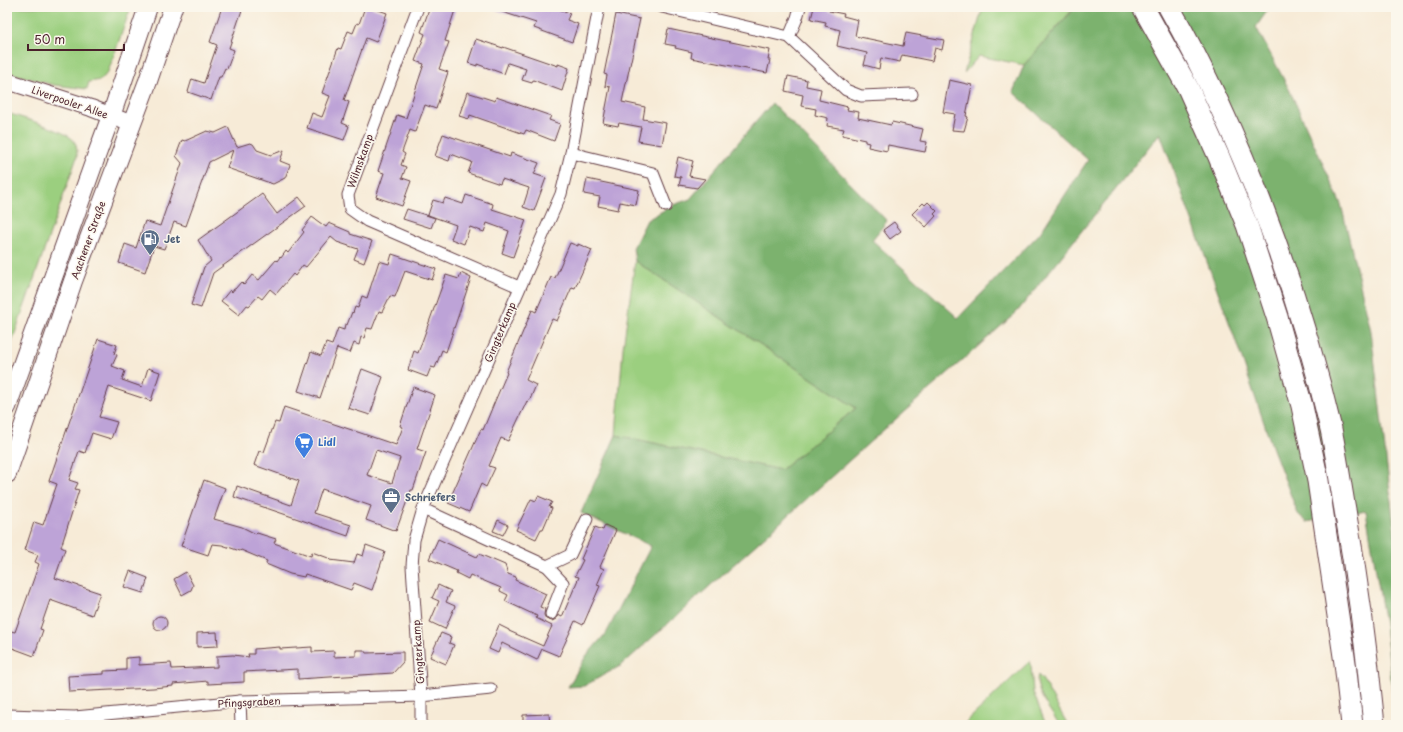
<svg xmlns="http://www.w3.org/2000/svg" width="1403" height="732" font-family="'Playpen Sans',sans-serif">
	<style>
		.green { fill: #9bcf7f; stroke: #727755 }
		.forest { fill: #7cb26e; stroke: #63684c }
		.building { fill: #bda3d7; fill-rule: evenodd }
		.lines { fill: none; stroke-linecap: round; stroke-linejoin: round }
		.street-casing { stroke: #643e45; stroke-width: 13 }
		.secondary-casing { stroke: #643e45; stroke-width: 18 }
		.primary-casing { stroke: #643e45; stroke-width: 20 }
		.highway-casing { stroke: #643e45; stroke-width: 23 }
		.street { stroke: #fff; stroke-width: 11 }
		.secondary { stroke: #fff; stroke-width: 16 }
		.primary { stroke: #fff; stroke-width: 18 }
		.highway { stroke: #fff; stroke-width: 21 }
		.labels { text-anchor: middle; stroke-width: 3; stroke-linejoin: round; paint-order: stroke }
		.street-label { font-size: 10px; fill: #4a1f2b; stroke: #fbf7ec }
		.service-label { font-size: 10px; font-weight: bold; fill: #4e5e75; stroke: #fbf7ec; text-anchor: start }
		.shop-label { font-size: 10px; font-weight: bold; fill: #366cbe; stroke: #fbf7ec; text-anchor: start }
	</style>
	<rect width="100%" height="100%" fill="#fbf7ec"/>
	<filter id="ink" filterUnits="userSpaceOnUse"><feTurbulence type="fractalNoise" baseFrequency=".025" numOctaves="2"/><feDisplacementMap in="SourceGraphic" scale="8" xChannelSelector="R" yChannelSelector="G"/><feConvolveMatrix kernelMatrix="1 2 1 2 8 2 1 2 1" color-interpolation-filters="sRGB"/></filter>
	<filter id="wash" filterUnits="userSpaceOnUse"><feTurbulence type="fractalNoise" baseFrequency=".012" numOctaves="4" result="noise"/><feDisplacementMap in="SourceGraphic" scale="16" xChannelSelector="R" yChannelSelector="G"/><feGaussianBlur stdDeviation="0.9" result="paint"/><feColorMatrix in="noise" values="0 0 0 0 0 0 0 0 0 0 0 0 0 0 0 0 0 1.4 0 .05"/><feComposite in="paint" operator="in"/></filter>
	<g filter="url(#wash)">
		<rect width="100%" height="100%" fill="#f7ebd7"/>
		<g class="green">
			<polygon points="7,7 131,7 108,72 101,80 89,82 87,89 54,85 7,72"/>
			<polygon points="983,7 1070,7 1073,9 1024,65 979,56 964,73"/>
			<path d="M7 113C20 117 68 131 74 141 77 145 77 152 77 157L7 356Z"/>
			<polygon points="635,261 856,408 781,470 616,435 623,348"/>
			<polygon points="1030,661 1031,665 1033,692 1046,725 963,725"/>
			<path d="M1038 675 1042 679 1068 725H1060C1052 713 1033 690 1038 675Z"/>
		</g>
		<polygon class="forest" points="1070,7 1270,7 1256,27 1290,91 1341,204 1371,331 1396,543 1396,725 1385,625 1366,511 1307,522 1298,514 1273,449 1233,333 1160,133 1017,312 870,442 622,665 584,686 568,687 586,656 607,632 651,546 581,513 616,435 781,470 856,408 635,261 633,248 647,220 673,205 690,199 772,103 887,221 872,240 958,318 1040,233 1088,160 1013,92 1024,65 1073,10"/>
		<g id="blocks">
			<g class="building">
				<polygon points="222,7 243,7 229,48 234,50 227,69 225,68 221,77 219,77 211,100 188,92 192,79 204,83 217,45 210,42"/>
				<polygon points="365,7 370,7 387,13 376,42 366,38 344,100 349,102 342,123 349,126 344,140 307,128 312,113 322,117 330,96 322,93 338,48 341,49 348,31 353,33 357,23 359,24"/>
				<polygon points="430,7 456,7 445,41 449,42 439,69 448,72 436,109 425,105 415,132 410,130 402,152 405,154 401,165 406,167 402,178 411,181 402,206 376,197 384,173 378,171 397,115 406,118 424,64 415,61 425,34 421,32"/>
				<polygon points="493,7 552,7 570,13 567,20 578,24 572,42 534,28 536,23 493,9"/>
				<polygon points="814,7 830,7 829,11 844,14 843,16 858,20 855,36 903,46 906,33 944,40 942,50 935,48 932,61 902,55 900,62 881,58 879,69 864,65 867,53 837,46 840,30 825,26 826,22 811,19"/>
				<polygon points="616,14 640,19 622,102 645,107 643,119 666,123 662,145 638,141 641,127 619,123 618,126 603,123 610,87 605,86 607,75 604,74"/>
				<polygon points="668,29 770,50 768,60 770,60 767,73 691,58 692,52 675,48 676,46 665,44"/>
				<polygon points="476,39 503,48 503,47 558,66 558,64 569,68 562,91 533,80 532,83 522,80 526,69 508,63 504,74 477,64 477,66 468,63"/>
				<polygon points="788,76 807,80 806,86 821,89 819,100 848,107 847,110 859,112 858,118 891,125 892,122 923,129 920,141 927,142 925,152 888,145 887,151 868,147 869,143 865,142 865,140 842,135 844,129 827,126 828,118 815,115 816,109 801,106 803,95 785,91"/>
				<polygon points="949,80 972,85 966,116 968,117 964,131 952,130 955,114 943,112"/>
				<polygon points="467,92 495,101 496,97 551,116 549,120 560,124 554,141 526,130 524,134 470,115 469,119 459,116"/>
				<polygon points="228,127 237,147 250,143 253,144 257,150 271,155 284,150 280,161 290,165 285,178 273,184 227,168 233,150 209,162 186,226 174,222 164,249 154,246 145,272 119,263 125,244 136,248 145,221 160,226 182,163 176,156 182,140 185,141 207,131 215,133"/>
				<polygon points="443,134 510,157 511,153 539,163 534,174 546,178 534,211 523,207 529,188 502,179 500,184 468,173 472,162 451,154 449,161 435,156"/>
				<polygon points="678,157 693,161 689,176 705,179 697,188 679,185 681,177 674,176"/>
				<polygon points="587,179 639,190 636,205 620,202 618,210 598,206 600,197 584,194"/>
				<polygon points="262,194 277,214 299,197 306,206 213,273 201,308 191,305 204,267 211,261 198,240"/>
				<polygon points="466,195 493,204 492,209 526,220 513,257 502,253 509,231 487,223 484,232 470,227 464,244 451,239 456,225 428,215 433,200 443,203 445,198 463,204"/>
				<polygon points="928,202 937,211 934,214 936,216 926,227 912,214 923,203 925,205"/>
				<polygon points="407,209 435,218 431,228 403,219"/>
				<polygon points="312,217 326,227 329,223 350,232 350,234 372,241 364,263 354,259 358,249 337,242 331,237 306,267 303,265 295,276 293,274 276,294 270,289 262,299 258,296 249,306 247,305 239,315 221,301 230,290 232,292 234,289 235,289 241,282 244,285 252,275 259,280 276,260 277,261 280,257 281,258 286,251 288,253 304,232 302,230"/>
				<polygon points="894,222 901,231 890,239 883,230"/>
				<polygon points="570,243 578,246 578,244 592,250 575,288 572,287 557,321 552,319 526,380 536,385 529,402 527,401 508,441 501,438 489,466 495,468 486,487 481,484 469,512 448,503 481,429 483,430 495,401 507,373 506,372 532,310 536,312 551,277 555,278"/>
				<polygon points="392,254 436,269 432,280 405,271 395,297 390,296 382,312 379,311 372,329 367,328 364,338 361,337 359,345 354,343 350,353 337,348 320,398 298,391 311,352 321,356 326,343 332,345 338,328 344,330 345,324 347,325 352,312 353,313 355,307 358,308 362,296 367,298 379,261 389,264"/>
				<polygon points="461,273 471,278 446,352 442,350 435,368 431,367 427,377 408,370 414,351 418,353 446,275 459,279"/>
				<polygon points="98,339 117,345 114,354 117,355 112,366 125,371 122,380 142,387 148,368 160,372 151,401 109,387 99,417 117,422 111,439 92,433 85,453 79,451 69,480 78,483 75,489 79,490 61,547 65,549 55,578 100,593 92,615 50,600 40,629 43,630 34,656 7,646 7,630 15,632 39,564 35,562 38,555 25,550 34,522 43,525 57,484 49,481"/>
				<polygon points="362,369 383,377 370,415 348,408"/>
				<path d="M413 387 435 395 417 449 426 452 413 490H411L396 531 366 520 371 506 322 489 314 513 351 525 348 536 234 497 237 486 291 505 299 481 254 465 259 451 264 452 275 422 279 423 284 407 396 445 403 427 400 426ZM376 450 400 458 392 483 367 475Z"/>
				<polygon points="204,480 225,488 214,519 242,527 256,534 257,533 276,539 274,543 311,556 312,552 331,559 330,560 354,563 357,554 363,556 366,545 385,552 372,590 354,583 351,590 305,574 304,577 290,574 266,564 267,561 241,550 240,551 222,545 212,544 208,555 181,546"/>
				<polygon points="538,496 552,502 549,507 552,508 543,529 541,529 536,539 516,530 531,499 536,501"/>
				<polygon points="498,520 508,525 503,535 493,531"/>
				<polygon points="605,525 616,530 600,567 604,569 597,585 600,586 583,625 575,621 559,656 542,649 537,660 502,643 498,653 489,649 499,625 509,630 509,631 543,646 552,626 536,618 537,616 505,601 508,595 500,591 501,588 470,575 468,579 456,573 457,571 429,559 438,539 477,557 479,554 505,565 508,574 516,577 515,580 546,594 540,607 545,609 544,615 546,619 552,621 556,619 558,615 562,617 579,577 575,576 583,560 581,559 595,527 603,530"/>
				<polygon points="130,571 148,578 143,593 124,587"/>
				<polygon points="186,572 193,585 191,590 182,595 174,579"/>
				<polygon points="438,585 451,591 446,602 455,606 445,629 430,622 439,601 432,598"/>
				<circle cx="160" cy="623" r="7"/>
				<polygon points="217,632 218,646 197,647 197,633"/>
				<polygon points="441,633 451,637 449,643 454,645 446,664 430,657"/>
				<polygon points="280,647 280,649 312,647 312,652 334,651 334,657 356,656 356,650 364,650 366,653 403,652 403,662 393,673 298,679 298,669 244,672 244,682 208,684 208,681 173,684 173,686 153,688 69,692 68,676 104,674 104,671 126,670 126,658 139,657 139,665 171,663 172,669 217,667 217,656 233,655 249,657 248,654 254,654 254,649"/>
				<polygon points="549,714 550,725 523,725 523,715"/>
			</g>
		</g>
	</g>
	<g filter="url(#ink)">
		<use href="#blocks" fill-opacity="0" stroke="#643e45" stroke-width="1"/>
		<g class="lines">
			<g class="street-casing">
				<g id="street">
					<polyline points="418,7 348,195 350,209 367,221 519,287"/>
					<polyline points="662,7 789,37 846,90 861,96 912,94"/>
					<polyline points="789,37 797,18 800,7"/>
					<polyline points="571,153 653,173 666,206"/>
					<polyline points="423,509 547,566"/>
					<polyline points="551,614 563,583 547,566 570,555 587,519"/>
					<polyline points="240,701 241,725"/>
					<polyline points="7,715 75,717 240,701 421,696 491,689"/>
					<polyline points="421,725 421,696 412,566 414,540 423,509 561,194 571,153 599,7"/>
				</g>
			</g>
			<g class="secondary-casing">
				<polyline id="secondary" points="7,81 91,108 132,124"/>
			</g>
			<g class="primary-casing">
				<g id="primary">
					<polyline points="7,407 97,154 111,116 148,7"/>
					<polyline points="7,474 73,281 148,81 173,7"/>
				</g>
			</g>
			<g class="highway-casing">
				<g id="highway">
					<polyline points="1143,7 1188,88 1219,157 1247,225 1277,317 1302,406 1318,481 1345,663 1352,725"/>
					<path d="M1169 7C1242 136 1297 285 1331 429 1336 454 1340 479 1344 504 1357 577 1367 651 1374 725"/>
				</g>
			</g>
			<use href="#street" class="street"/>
			<use href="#secondary" class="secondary"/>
			<use href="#primary" class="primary"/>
			<use href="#highway" class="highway"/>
		</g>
	</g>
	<defs>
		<g id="fuel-pin" transform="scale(1)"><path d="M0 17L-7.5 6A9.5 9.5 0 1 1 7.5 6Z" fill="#5c6f8a" stroke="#fbf7ec"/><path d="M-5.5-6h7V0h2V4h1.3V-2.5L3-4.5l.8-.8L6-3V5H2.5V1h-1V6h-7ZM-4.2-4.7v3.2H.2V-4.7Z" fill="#fff"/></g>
		<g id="supermarket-pin" transform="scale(1)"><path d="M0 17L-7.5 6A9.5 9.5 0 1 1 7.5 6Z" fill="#3f7fe0" stroke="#fbf7ec"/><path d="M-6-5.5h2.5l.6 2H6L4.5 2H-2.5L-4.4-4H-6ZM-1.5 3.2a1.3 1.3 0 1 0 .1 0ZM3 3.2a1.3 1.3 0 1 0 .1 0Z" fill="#fff"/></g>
		<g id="office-pin" transform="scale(1)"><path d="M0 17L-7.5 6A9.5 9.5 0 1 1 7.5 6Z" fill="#5c6f8a" stroke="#fbf7ec"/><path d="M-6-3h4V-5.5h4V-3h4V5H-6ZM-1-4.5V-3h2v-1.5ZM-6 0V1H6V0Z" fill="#fff"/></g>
	</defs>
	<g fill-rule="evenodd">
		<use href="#fuel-pin" x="150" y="239"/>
		<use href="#supermarket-pin" x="304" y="442"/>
		<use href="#office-pin" x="391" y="497"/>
	</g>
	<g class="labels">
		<g class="street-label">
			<text transform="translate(70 102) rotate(19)" y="4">Liverpooler Allee</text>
			<text transform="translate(360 161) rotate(-70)" y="4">Wilmskamp</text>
			<text transform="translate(88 240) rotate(-70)" y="4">Aachener Straße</text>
			<text transform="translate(500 332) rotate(-67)" y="4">Gingterkamp</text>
			<text transform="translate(418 652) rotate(-94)" y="4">Gingterkamp</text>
			<text transform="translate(249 702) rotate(-3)" y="4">Pfingsgraben</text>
		</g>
		<g class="service-label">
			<text x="164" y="243">Jet</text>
			<text x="405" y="501">Schriefers</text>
		</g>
		<g class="shop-label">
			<text x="318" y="446">Lidl</text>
		</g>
	</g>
	<rect width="1403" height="732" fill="none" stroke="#fbf7ec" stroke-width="24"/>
	<path d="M28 44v6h96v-6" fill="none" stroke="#4a1f2b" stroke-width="2"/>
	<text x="34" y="44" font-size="12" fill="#4a1f2b" stroke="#fbf7ec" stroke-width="3" paint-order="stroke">50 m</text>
</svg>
